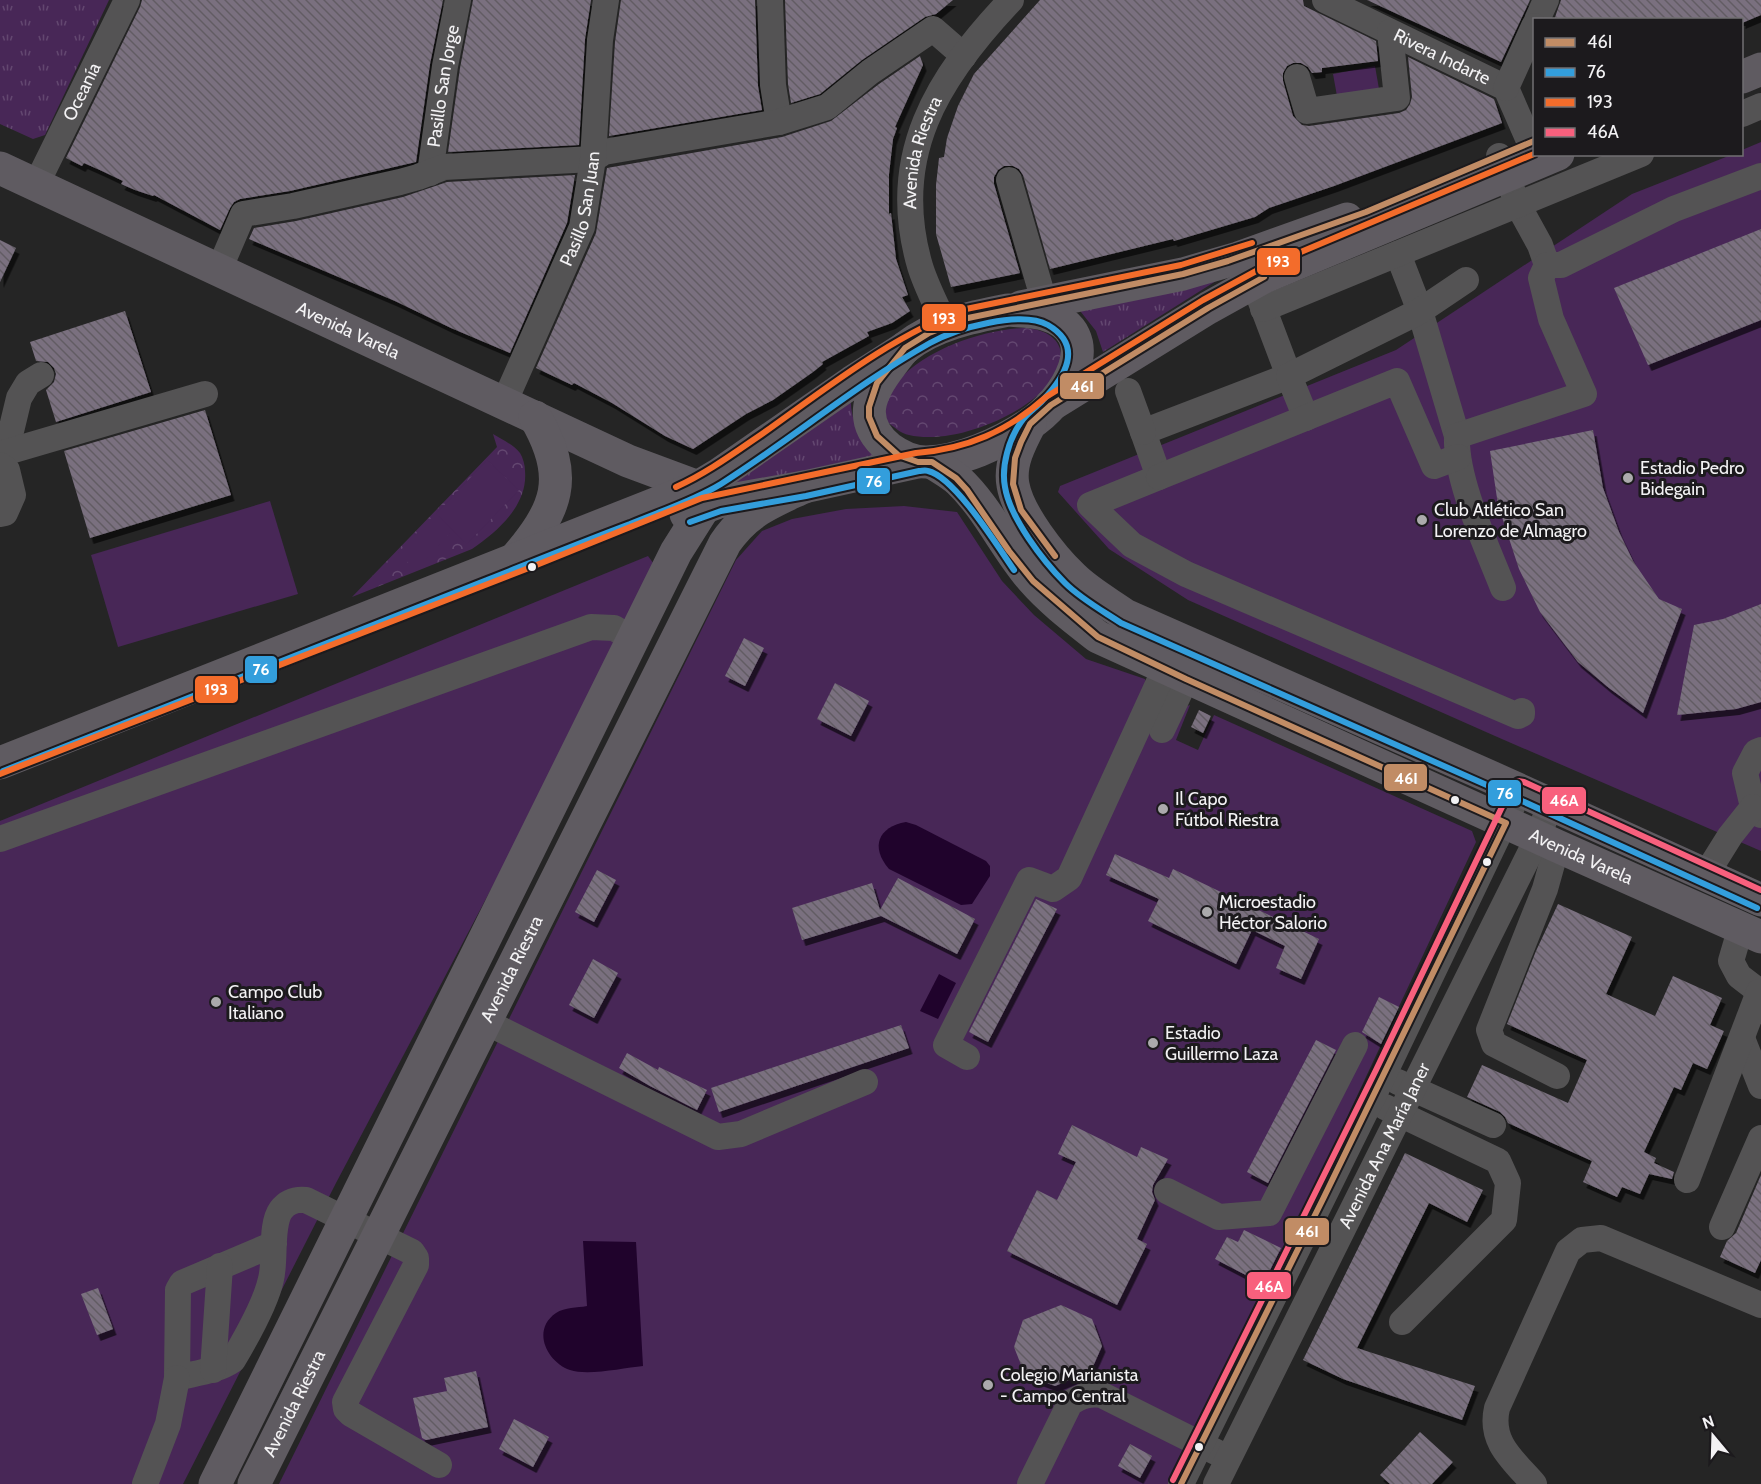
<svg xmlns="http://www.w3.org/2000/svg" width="1761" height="1484" font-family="Cabin,sans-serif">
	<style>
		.grass { fill: url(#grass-tufts) }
		.park { fill: url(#park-crowns) }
		.garden { fill: #482757 }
		.water { fill: #20032c }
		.building { fill: url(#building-back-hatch); filter: url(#shadow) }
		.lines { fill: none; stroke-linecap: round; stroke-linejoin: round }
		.minor { stroke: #545354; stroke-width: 26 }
		.major { stroke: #5f5b61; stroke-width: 33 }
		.bus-1-casing { stroke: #1c1a1d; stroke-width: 10 }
		.bus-2-casing { stroke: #1c1a1d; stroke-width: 10 }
		.bus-3-casing { stroke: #1c1a1d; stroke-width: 10 }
		.bus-4-casing { stroke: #1c1a1d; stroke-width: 10 }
		.bus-1 { stroke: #c18c65; stroke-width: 6 }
		.bus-2 { stroke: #339edc; stroke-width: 6 }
		.bus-3 { stroke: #f36c2b; stroke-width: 6 }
		.bus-4 { stroke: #f8607d; stroke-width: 6 }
		.poi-dot { fill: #abaaac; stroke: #1c1a1d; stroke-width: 2 }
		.bus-dot { fill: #f3f2f4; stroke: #1c1a1d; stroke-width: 2 }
		.labels { text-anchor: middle; stroke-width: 6; stroke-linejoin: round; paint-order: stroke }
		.street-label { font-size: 18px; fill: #f3f2f4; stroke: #1c1a1d }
		.poi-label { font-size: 18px; fill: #f3f2f4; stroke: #1c1a1d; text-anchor: start }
		.line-badge { stroke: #1c1a1d; stroke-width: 2 }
		.badge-label { font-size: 16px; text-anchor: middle; font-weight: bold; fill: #fff }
	</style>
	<defs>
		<pattern id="grass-tufts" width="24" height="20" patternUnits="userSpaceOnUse" patternTransform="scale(1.5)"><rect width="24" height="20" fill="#482757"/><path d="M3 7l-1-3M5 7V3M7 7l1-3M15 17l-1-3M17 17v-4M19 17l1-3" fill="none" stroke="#634770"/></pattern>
		<pattern id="park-crowns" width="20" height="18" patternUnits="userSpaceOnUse" patternTransform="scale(1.5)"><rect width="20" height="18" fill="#482757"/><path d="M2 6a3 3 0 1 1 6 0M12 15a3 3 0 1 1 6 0" fill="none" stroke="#634770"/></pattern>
		<pattern id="building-back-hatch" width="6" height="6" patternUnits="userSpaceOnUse" patternTransform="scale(1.5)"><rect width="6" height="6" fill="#7a707f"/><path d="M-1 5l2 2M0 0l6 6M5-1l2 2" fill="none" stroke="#625c64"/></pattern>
		<filter id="shadow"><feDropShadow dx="3.5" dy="6" stdDeviation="0" flood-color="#0009"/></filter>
	</defs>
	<rect width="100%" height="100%" fill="#252525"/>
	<g class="grass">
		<polygon points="0,0 109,0 45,135 33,139 0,124"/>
		<polygon points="1216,281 1103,352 1096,331 1077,307"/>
		<path d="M851 392C849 425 861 436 884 458L721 488Z"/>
	</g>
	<g class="park">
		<path d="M1023 328C1062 329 1073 358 1047 386 1019 418 951 445 909 435 901 434 893 426 886 421L883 404C888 397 892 388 898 381 926 349 983 330 1023 328Z"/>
		<path d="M493 434C501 439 514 445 520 453 523 458 525 465 525 471 528 505 498 531 472 549L352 597 497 447Z"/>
	</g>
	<g class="garden">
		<polygon points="1375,66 1379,89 1337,96 1333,74"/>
		<polygon points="1761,142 1761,851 1495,736 1188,600 1109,549 1058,492 1060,486 1396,350 1632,194 1731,155 1742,154 1742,150"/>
		<polygon points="487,460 519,490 467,544 436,514"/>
		<polygon points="270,501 298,594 118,647 91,555"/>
		<polygon points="904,506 957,512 1002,581 1034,615 1086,659 1145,679 1149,690 1184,707 1190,705 1176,740 1198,750 1214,715 1472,831 1476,842 1268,1286 1168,1484 279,1484 736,560 762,531 792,519 846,509"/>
		<polygon points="432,517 450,533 416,570 398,553"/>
		<polygon points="648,556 659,571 336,1183 183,1484 0,1484 0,821"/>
	</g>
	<g class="water">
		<path d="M906 822 916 825 986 861 990 866V876L972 904 961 905 889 869C870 847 878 827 906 822Z"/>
		<polygon points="939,974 956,983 938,1019 920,1011"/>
		<path d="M583 1241 636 1242 643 1366C623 1368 588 1376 570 1370 547 1362 531 1330 556 1313 565 1307 577 1308 587 1306Z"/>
	</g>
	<g class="building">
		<polygon points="142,0 443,0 430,64 416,162 290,191 240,199 234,202 230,208 220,230 154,195 153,196 135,190 121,184 123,181 102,171 84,163 82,166 66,158 140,7"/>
		<polygon points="473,0 591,0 585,39 579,145 448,152 460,68"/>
		<polygon points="621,0 755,0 758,86 762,110 609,136 615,42"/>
		<polygon points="785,0 953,0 936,14 925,17 862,60 820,94 791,103 788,84"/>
		<polygon points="1040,0 1303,0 1304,6 1376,41 1378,61 1322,68 1322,72 1312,73 1308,67 1301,63 1293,63 1287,66 1283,73 1283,81 1293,116 1302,125 1309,126 1399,113 1406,110 1410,104 1412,97 1408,57 1494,99 1502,123 1334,186 1269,208 1255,217 1174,241 1173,239 1050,269 1023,175 1019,169 1013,166 1004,166 998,170 994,177 994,184 1020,273 951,287 936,234 936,185 939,158 944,157 947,138 958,106 974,74"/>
		<polygon points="1367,0 1530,0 1501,62"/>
		<polygon points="1561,0 1761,0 1761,15 1742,23 1742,20 1554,20"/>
		<polygon points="920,56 923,65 895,127 897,128 893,139 889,174 889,214 891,213 896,259 908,295 902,297 910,311 892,323 867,332 869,336 822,362 823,364 813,372 773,400 746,414 693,449 665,436 612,403 574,383 572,385 536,368 596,233 607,168 782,137 831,121 879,84"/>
		<polygon points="575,175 567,223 510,353 451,328 395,301 249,239 254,228 296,221 403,197 447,182"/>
		<polygon points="1761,229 1761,320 1648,365 1614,288"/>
		<polygon points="0,240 16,248 0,282"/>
		<polygon points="125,311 151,392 56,422 46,390 54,382 56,374 54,368 48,362 36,361 30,342"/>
		<polygon points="205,410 231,495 90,538 64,451"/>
		<polygon points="1593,430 1603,488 1619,532 1633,561 1659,599 1682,609 1643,713 1609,688 1578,662 1540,612 1519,569 1498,505 1490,451"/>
		<polygon points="1761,604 1761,702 1736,709 1677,715 1694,625 1723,619"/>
		<polygon points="744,638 764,648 745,686 725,676"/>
		<polygon points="835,683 869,701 851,736 817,719"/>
		<polygon points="1199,710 1211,716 1203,733 1191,727"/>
		<polygon points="1115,854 1169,878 1173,869 1319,939 1301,979 1276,968 1285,946 1252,930 1236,964 1148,921 1159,899 1106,875"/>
		<polygon points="597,870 616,880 594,922 575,912"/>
		<polygon points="898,878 975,919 957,954 881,916 802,940 792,908 872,883 880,910"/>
		<polygon points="1036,899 1057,909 988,1042 969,1032"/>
		<polygon points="1558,904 1632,937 1606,994 1655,1016 1673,976 1722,998 1710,1025 1724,1031 1707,1069 1693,1063 1681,1090 1674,1087 1644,1152 1656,1158 1654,1163 1674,1172 1672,1179 1649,1174 1640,1194 1622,1187 1617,1197 1583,1182 1592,1161 1508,1123 1505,1117 1500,1112 1467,1097 1482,1065 1568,1103 1587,1060 1507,1024 1536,951"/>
		<polygon points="593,959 618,973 594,1018 569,1005"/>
		<polygon points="1379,997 1399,1007 1381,1044 1362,1032"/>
		<polygon points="901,1025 909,1048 719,1112 711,1088"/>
		<polygon points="1316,1040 1336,1050 1268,1183 1247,1172"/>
		<polygon points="627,1053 658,1070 659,1067 707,1090 697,1110 650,1086 619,1068"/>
		<polygon points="1072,1125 1137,1157 1141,1147 1168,1159 1153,1185 1152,1192 1155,1200 1137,1239 1147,1244 1117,1305 1007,1251 1037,1190 1057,1200 1076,1162 1058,1154"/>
		<polygon points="1405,1153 1483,1190 1467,1222 1429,1203 1357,1348 1475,1386 1462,1420 1343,1379 1303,1360"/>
		<polygon points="1761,1175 1761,1260 1755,1273 1720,1257 1727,1241 1736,1233"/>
		<polygon points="1244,1230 1281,1248 1263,1284 1215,1259 1227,1237 1238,1242"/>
		<polygon points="98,1288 113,1329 97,1335 81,1294"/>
		<polygon points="1061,1305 1092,1319 1102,1346 1091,1371 1055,1386 1025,1375 1014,1347 1023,1320"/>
		<polygon points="476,1371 488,1427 426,1440 422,1438 413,1398 447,1391 444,1378"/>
		<polygon points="514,1419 549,1437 533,1467 499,1449"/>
		<polygon points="1420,1432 1453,1462 1432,1484 1390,1484 1380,1475"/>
		<polygon points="1130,1444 1152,1456 1140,1478 1118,1466"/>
	</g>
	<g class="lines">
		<g class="minor">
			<polyline points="770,0 773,85 779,122"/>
			<path id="s1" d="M1325 0 1506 88 1530 143"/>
			<polyline points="1537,20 1546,0"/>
			<polyline points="1297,77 1307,111 1397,98 1390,32"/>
			<polyline points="1506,88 1534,26"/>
			<polyline points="1742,114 1761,106"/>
			<polyline points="1499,156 1518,205 1540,245 1547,265"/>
			<path id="s2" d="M430 173 445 66 458 0"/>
			<polyline points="1009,180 1044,301"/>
			<path id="s3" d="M36 185 127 0"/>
			<path d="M1398 254 1420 311 1457 436C1455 479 1487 547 1503 588"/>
			<polyline points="1247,265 1289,376 1143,432 1159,477 1090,505 1132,545 1186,574 1518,716 1522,714 1522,711"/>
			<polyline points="219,270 243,214 293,206 400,182 418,177 444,167 593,159 604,152 779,122 827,107 870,72 933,29 964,56"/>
			<polyline points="1263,309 1641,154"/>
			<path id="s4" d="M945 325C937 306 926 286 920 266 888 156 937 78 1011 0"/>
			<polyline points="1128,391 1143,432"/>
			<path id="s5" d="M504 403 582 227 593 159 600 40 606 0"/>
			<polyline points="1306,418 1289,376 1420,311 1466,280"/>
			<polyline points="1457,436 1584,394 1551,319 1541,278 1547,265 1561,265 1674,209 1761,176"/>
			<polyline points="6,452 19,398 28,383 41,375"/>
			<polyline points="0,454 205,394"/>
			<polyline points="0,465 7,470 13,495 5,513 0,514"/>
			<polyline points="1159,477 1397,381 1434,466 1458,457"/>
			<polyline points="1162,730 1186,679"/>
			<polyline points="1761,750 1756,752 1745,773 1753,807 1761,815"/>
			<polyline points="0,839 591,627 614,628 633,639"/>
			<polyline points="1557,846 1545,889 1489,1030 1494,1044 1557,1076"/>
			<polyline points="1705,876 1730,836 1753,807"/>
			<polyline points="1741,927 1731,961 1739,976 1761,993"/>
			<polyline points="486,1022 718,1137 741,1134 865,1082"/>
			<polyline points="1742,1038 1761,1086"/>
			<polyline points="967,1057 946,1045 1029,880 1053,889 1069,878 1165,669"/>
			<polyline points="1398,1082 1493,1125"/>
			<polyline points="1385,1107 1498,1161 1508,1183 1504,1220 1402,1322"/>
			<polyline points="1687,1180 1759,992"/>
			<polyline points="1167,1191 1219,1217 1269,1213 1355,1045"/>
			<polyline points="1722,1227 1761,1138"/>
			<path d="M274 1244 182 1283 178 1290 177 1378C196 1373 217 1371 233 1360 246 1338 266 1303 271 1279 276 1260 270 1225 281 1210 287 1202 296 1199 306 1200L412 1252 416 1258V1265L345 1402 346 1409 351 1414 439 1465"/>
			<polyline points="213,1370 220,1266"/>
			<polyline points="145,1484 168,1424 177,1378"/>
			<path d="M1030 1484 1070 1403C1081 1396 1089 1393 1102 1395L1216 1452"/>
			<polyline points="1181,1484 1384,1074 1520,790"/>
			<path id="s6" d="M1216 1484 1538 837 1550 805"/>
			<path d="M1534 1484C1513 1460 1489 1442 1497 1408L1568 1251 1582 1240 1601 1238 1761 1305"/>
		</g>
		<g class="major">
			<polyline points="1742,77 1761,69"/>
			<path id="s7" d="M0 168 628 461 698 487"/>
			<polyline points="1021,307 1183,274 1238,258 1347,219"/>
			<path d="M1008 310C1019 311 1033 311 1044 314 1109 333 1065 402 1028 425 1001 443 959 462 926 462 912 462 900 456 889 448 856 421 870 392 891 365 896 359 900 352 906 347 935 324 972 317 1008 310Z"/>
			<polyline points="1051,405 1208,308 1262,278 1558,154"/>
			<path d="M1030 424C1020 443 1009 464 1013 485 1018 514 1052 557 1073 577 1088 592 1108 603 1125 615L1502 782 1761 900"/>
			<path id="s8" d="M932 462C940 468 950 473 958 480 988 508 1005 548 1032 579 1051 601 1075 619 1098 637L1557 846 1761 937"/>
			<polyline points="686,514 719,502 804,487 918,462"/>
			<path d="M514 560C557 510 571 478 535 417"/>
			<polyline points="0,763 698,487 718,475 852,382 905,348"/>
			<polyline points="215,1484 676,552 705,506"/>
			<path id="s9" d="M254 1484 725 543C747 511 770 503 804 487"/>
		</g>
		<g class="bus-1-casing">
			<g id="bus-1">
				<polyline points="1055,556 1021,510 1013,484 1015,458 1021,442 1030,424 1051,405 1208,308 1264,277"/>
				<polyline points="1181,1484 1323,1199 1506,823 1186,679 1098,637 1033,581 1009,551 967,490 956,478 932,462 918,462 898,455 877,436 869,417 869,407 877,383 905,348 929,333 968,318 1183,274 1228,261 1366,212 1534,141"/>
			</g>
		</g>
		<g class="bus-2-casing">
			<g id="bus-2">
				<path d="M690 522 721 511 806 496 919 471C922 471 925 470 928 471 955 477 998 547 1014 570"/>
				<path d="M3 771C165 708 326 644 487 580 535 561 582 542 630 524 661 511 693 501 721 484 792 439 857 384 930 343 957 328 1021 310 1048 325 1084 346 1065 377 1043 400 1036 408 1027 413 1021 422 1009 439 1001 466 1005 487 1010 518 1043 561 1065 583 1081 599 1103 611 1121 623L1498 790 1757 908"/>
			</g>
		</g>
		<g class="bus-3-casing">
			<g id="bus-3">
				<path d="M676 487C707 473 734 453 762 434 824 390 894 334 966 309L1181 265 1252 243"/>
				<path d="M0 774 534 566 702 498 916 453C967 449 1008 431 1046 397L1203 300 1258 270 1534 154"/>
			</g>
		</g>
		<g class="bus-4-casing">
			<polyline id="bus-4" points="1173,1480 1376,1070 1513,784 1518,781 1524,782 1761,890"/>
		</g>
		<use href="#bus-1" class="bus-1"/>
		<use href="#bus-2" class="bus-2"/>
		<use href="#bus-3" class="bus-3"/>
		<use href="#bus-4" class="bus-4"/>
	</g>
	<g class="poi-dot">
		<circle cx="1628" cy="478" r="6"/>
		<circle cx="1422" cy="520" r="6"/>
		<circle cx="1163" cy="809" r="6"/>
		<circle cx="1207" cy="912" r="6"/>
		<circle cx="216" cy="1002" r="6"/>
		<circle cx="1153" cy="1043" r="6"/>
		<circle cx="988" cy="1385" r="6"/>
	</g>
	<g class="bus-dot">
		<circle cx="532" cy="567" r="5"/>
		<circle cx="1455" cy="800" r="5"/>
		<circle cx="1487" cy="862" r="5"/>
		<circle cx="1199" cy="1447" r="5"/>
	</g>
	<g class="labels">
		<g class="street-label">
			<text dy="6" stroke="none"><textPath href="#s1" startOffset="130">Rivera Indarte</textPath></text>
			<text dy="6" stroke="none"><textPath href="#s2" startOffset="88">Pasillo San Jorge</textPath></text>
			<text dy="6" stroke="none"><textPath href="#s3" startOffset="104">Oceanía</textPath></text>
			<text dy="6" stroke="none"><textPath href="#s4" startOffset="180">Avenida Riestra</textPath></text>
			<text dy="6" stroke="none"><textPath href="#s5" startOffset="210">Pasillo San Juan</textPath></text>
			<text dy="6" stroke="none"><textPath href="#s7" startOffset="384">Avenida Varela</textPath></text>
			<text dy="6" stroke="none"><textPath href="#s8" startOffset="774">Avenida Varela</textPath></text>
			<text dy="6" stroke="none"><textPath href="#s9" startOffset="576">Avenida Riestra</textPath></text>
			<text dy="6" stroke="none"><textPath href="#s6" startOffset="378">Avenida Ana María Janer</textPath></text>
			<text dy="6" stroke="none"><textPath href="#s9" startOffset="90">Avenida Riestra</textPath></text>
		</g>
		<g class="poi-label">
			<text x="1640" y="474">Estadio Pedro<tspan x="1640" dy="21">Bidegain</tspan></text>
			<text x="1434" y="516">Club Atlético San<tspan x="1434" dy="21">Lorenzo de Almagro</tspan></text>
			<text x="1175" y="805">Il Capo<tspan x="1175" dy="21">Fútbol Riestra</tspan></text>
			<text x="1219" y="908">Microestadio<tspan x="1219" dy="21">Héctor Salorio</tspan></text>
			<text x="228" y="998">Campo Club<tspan x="228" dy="21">Italiano</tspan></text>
			<text x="1165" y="1039">Estadio<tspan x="1165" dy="21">Guillermo Laza</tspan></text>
			<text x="1000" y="1381">Colegio Marianista<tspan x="1000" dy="21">- Campo Central</tspan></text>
		</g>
	</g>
	<g class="line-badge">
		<rect x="1256" y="247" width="45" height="29" rx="6" fill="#f36c2b"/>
		<rect x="921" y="303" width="46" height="29" rx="6" fill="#f36c2b"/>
		<rect x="1059" y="372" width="46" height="28" rx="6" fill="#c18c65"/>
		<rect x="856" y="467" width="35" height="28" rx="6" fill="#339edc"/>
		<rect x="244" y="655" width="34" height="29" rx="6" fill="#339edc"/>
		<rect x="194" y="675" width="45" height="29" rx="6" fill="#f36c2b"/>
		<rect x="1383" y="763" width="45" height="29" rx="6" fill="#c18c65"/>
		<rect x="1487" y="779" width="35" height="28" rx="6" fill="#339edc"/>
		<rect x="1541" y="786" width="46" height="29" rx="6" fill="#f8607d"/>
		<rect x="1284" y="1217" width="46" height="29" rx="6" fill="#c18c65"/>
		<rect x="1246" y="1271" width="46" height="29" rx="6" fill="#f8607d"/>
	</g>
	<g class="badge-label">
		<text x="1278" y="267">193</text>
		<text x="944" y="324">193</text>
		<text x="1082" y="392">46I</text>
		<text x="874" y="487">76</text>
		<text x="261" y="675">76</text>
		<text x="216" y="695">193</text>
		<text x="1406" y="784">46I</text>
		<text x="1505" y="799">76</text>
		<text x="1564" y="806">46A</text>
		<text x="1307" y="1237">46I</text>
		<text x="1269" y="1292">46A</text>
	</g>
	<rect x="1533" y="18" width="210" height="138" fill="#1c1a1d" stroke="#727073" stroke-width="1.5"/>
	<rect x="1545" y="38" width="30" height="9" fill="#c18c65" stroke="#727073" stroke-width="1.5"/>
	<text x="1587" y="48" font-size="18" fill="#f3f2f4">46I</text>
	<rect x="1545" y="68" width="30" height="9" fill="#339edc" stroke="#727073" stroke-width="1.5"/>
	<text x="1587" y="78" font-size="18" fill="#f3f2f4">76</text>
	<rect x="1545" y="98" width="30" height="9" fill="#f36c2b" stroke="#727073" stroke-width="1.5"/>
	<text x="1587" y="108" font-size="18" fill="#f3f2f4">193</text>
	<rect x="1545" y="128" width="30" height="9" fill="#f8607d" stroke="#727073" stroke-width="1.5"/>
	<text x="1587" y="138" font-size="18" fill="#f3f2f4">46A</text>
	<g transform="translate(1713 1436) rotate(341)" stroke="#1c1a1d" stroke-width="4.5" paint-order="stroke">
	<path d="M0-4.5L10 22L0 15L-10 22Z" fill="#f3f2f4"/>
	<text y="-9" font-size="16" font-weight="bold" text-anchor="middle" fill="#f3f2f4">N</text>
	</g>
</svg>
